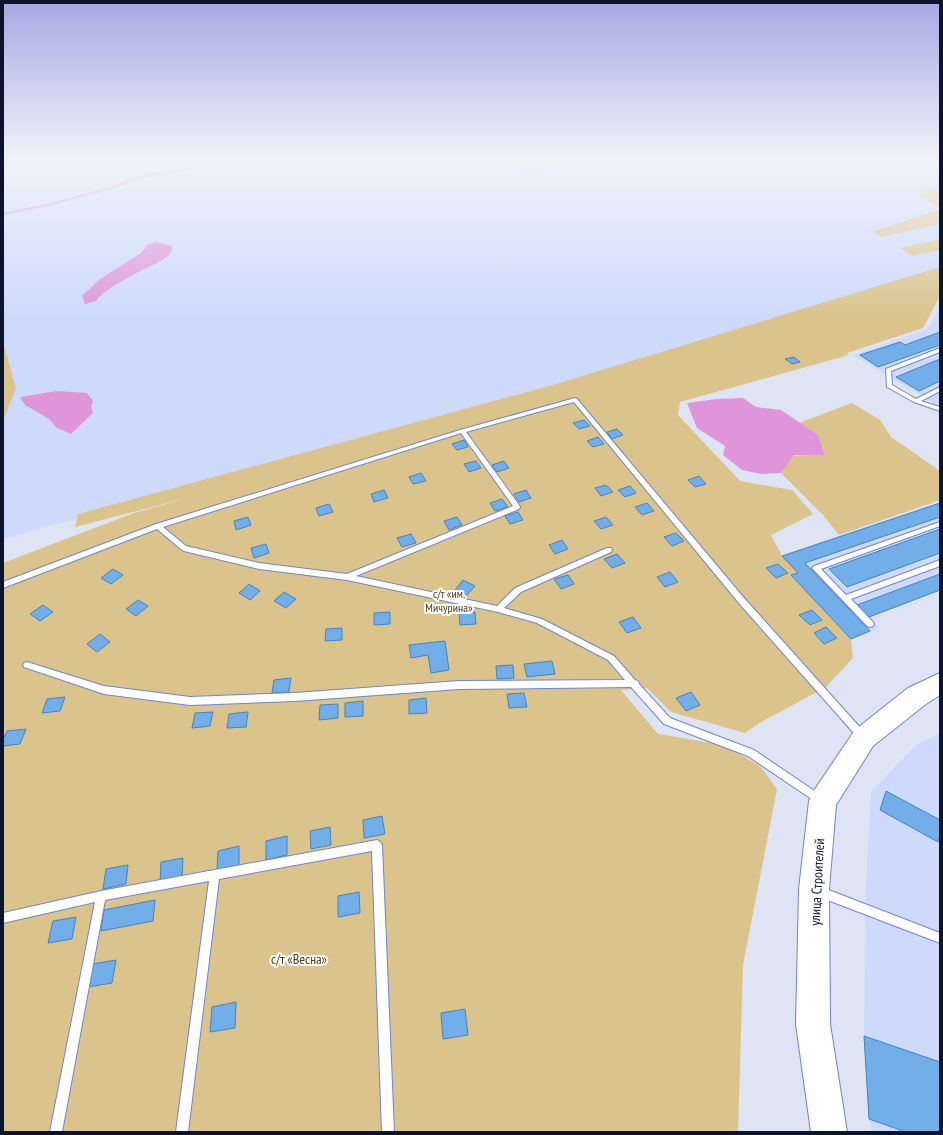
<svg xmlns="http://www.w3.org/2000/svg" width="943" height="1135" font-family="'PT Sans Narrow',sans-serif">
	<style>
		.built { fill: #cedafb }
		.green { fill: #dac48b }
		.water { fill: #de95da }
		.lines { fill: none; stroke-linecap: round; stroke-linejoin: round }
		.stream { stroke: #de95da; stroke-width: 2.5 }
		.building { fill: #71aeea; stroke: #4683bc }
		.lane-casing { stroke: #6f86cc; stroke-width: 2 }
		.secondary-casing { stroke: #6f86cc; stroke-width: 2 }
		.lane { fill: #fff; fill-rule: evenodd }
		.secondary { fill: #fff; fill-rule: evenodd }
		.labels { text-anchor: middle; stroke-width: 4; stroke-linejoin: round; paint-order: stroke }
		.park-label { font-size: 12px; fill: #4f4016; stroke: #fff }
		.near-street-label { font-size: 14px; fill: #0b132d; stroke: #fff }
		.near-park-label { font-size: 14px; fill: #4f4016; stroke: #fff }
	</style>
	<rect width="100%" height="100%" fill="#dee4f3"/>
	<g class="built">
		<polygon points="3,159 940,159 940,276 3,539"/>
		<polygon points="940,308 940,407 853,355 928,329"/>
		<polygon points="940,503 940,590 870,617 879,628 851,639 791,575 798,573 782,556"/>
		<polygon points="940,733 940,1132 872,1132 869,1119 864,1036 865,908 871,792 915,746"/>
	</g>
	<g class="green">
		<polygon points="517,159 575,159 564,169 528,173 516,170"/>
		<polygon points="940,184 940,208 917,194"/>
		<polygon points="940,210 940,224 881,237 873,231"/>
		<polygon points="940,239 940,250 913,256 900,248"/>
		<polygon points="940,267 940,296 923,328 847,353 849,355 680,402 678,415 740,481 792,490 813,514 771,535 782,556 798,573 792,575 851,639 853,658 826,687 758,724 745,733 671,712 647,688 621,690 658,734 724,745 760,766 777,789 743,965 738,1132 3,1132 3,563 134,513 187,498 75,527 78,514 556,384"/>
		<polygon points="3,342 16,388 3,421"/>
		<polygon points="852,403 880,420 891,437 940,471 940,500 839,535 823,515 781,473 793,456 825,454 818,435 799,423"/>
	</g>
	<g class="water">
		<path d="M156 242 173 246 169 256C150 268 108 284 96 301L85 304 82 296 100 279 141 253 148 244Z"/>
		<polygon points="57,391 87,393 93,401 91,406 93,413 71,434 57,428 49,419 25,405 20,397"/>
		<polygon points="743,398 756,407 781,410 818,435 825,455 794,455 781,473 761,474 742,470 723,455 725,446 697,428 687,403 717,399"/>
	</g>
	<g class="lines">
		<polyline class="stream" points="3,214 52,204 117,186 138,177 196,168 201,164 198,159"/>
	</g>
	<g class="building">
		<polygon points="940,332 940,345 878,367 860,355 900,342 905,345"/>
		<polygon points="794,357 800,362 792,364 785,359"/>
		<polygon points="940,359 940,381 919,391 896,377"/>
		<polygon points="584,420 590,426 579,429 573,423"/>
		<polygon points="617,429 623,435 612,439 607,432"/>
		<polygon points="598,437 604,444 593,447 587,441"/>
		<polygon points="464,440 468,447 457,450 452,444"/>
		<polygon points="476,461 481,468 469,472 464,464"/>
		<polygon points="504,461 509,468 497,472 492,465"/>
		<polygon points="421,473 426,481 413,484 409,477"/>
		<polygon points="699,476 706,484 695,487 688,480"/>
		<polygon points="606,485 613,492 601,496 595,488"/>
		<polygon points="630,486 636,493 625,497 618,490"/>
		<polygon points="384,490 388,498 374,502 371,494"/>
		<polygon points="526,490 531,498 519,502 514,494"/>
		<polygon points="502,499 508,507 495,511 490,503"/>
		<polygon points="647,503 654,511 642,515 635,507"/>
		<polygon points="940,503 940,517 805,563 870,631 851,639 791,575 798,573 782,556"/>
		<polygon points="329,504 333,512 319,516 316,508"/>
		<polygon points="518,512 523,520 510,524 505,516"/>
		<polygon points="248,517 251,525 236,530 234,521"/>
		<polygon points="457,517 462,525 449,530 444,521"/>
		<polygon points="606,517 613,525 601,529 594,521"/>
		<polygon points="940,529 940,553 847,587 829,569"/>
		<polygon points="676,533 684,541 672,546 664,537"/>
		<polygon points="411,534 416,543 402,547 397,538"/>
		<polygon points="562,540 568,549 555,554 549,545"/>
		<polygon points="266,544 269,553 254,558 251,548"/>
		<polygon points="617,554 625,563 612,568 604,559"/>
		<polygon points="778,564 788,573 776,578 766,568"/>
		<polygon points="113,569 123,575 111,584 101,578"/>
		<polygon points="670,572 678,582 665,587 657,577"/>
		<polygon points="940,574 940,590 869,617 857,605"/>
		<polygon points="568,575 574,584 561,589 554,579"/>
		<polygon points="463,580 475,586 466,596 455,590"/>
		<polygon points="249,584 260,591 250,600 239,593"/>
		<polygon points="284,592 296,599 286,608 274,601"/>
		<polygon points="138,600 148,606 136,616 126,609"/>
		<polygon points="43,605 53,612 40,621 30,614"/>
		<polygon points="812,610 822,620 810,625 799,615"/>
		<polygon points="390,612 390,624 374,625 374,613"/>
		<polygon points="475,612 476,624 460,625 459,613"/>
		<polygon points="633,617 641,628 627,633 619,622"/>
		<polygon points="826,627 837,638 824,644 814,633"/>
		<polygon points="342,628 342,640 325,641 326,629"/>
		<polygon points="100,634 110,642 97,652 87,644"/>
		<polygon points="445,641 449,670 431,673 428,655 411,658 409,645"/>
		<polygon points="552,661 555,674 527,677 524,664"/>
		<polygon points="513,665 514,678 497,679 496,666"/>
		<polygon points="291,678 289,692 272,693 274,680"/>
		<polygon points="691,692 700,705 686,711 676,698"/>
		<polygon points="524,693 527,707 509,708 507,694"/>
		<polygon points="65,697 60,711 42,713 47,699"/>
		<polygon points="426,698 427,713 409,714 409,700"/>
		<polygon points="363,701 363,716 345,717 345,703"/>
		<polygon points="338,704 338,718 319,720 320,705"/>
		<polygon points="213,712 210,726 192,728 195,713"/>
		<polygon points="248,712 246,727 227,728 229,714"/>
		<polygon points="26,729 20,744 3,746 3,740 7,731"/>
		<polygon points="886,791 940,820 940,834 938,842 880,810"/>
		<polygon points="382,816 385,834 364,838 363,820"/>
		<polygon points="330,827 331,845 311,849 310,831"/>
		<polygon points="287,836 287,855 266,860 266,841"/>
		<polygon points="239,846 239,865 217,870 218,851"/>
		<polygon points="183,858 182,877 160,882 161,862"/>
		<polygon points="128,865 126,884 103,889 106,869"/>
		<polygon points="359,892 360,913 338,917 338,896"/>
		<polygon points="155,900 153,921 101,931 104,910"/>
		<polygon points="76,917 72,939 48,943 53,921"/>
		<polygon points="116,960 112,983 88,987 92,964"/>
		<polygon points="236,1002 235,1028 210,1032 212,1007"/>
		<polygon points="465,1009 468,1035 443,1039 441,1013"/>
		<polygon points="864,1036 940,1062 940,1132 906,1132 869,1119"/>
	</g>
	<g class="lines">
		<g class="lane-casing">
			<g id="lane">
				<polygon points="940,348 940,352 891,371 892,385 916,399 940,387 940,391 921,401 940,407 940,411 914,402 887,387 886,369"/>
				<path d="M575 398 577 399 744 598 865 733 866 736 865 739 862 740 859 739 738 602 574 402 466 432 519 505 520 507 519 509 356 576 497 606 515 588 607 548H611L612 550 611 552 521 592 504 608 542 619 614 656 635 680 638 681 639 684 670 718 754 750 822 796 824 799 822 802 819 803 816 802 748 756 664 724 631 687 459 689 295 701 190 705 104 694 24 667 23 665 24 663 27 662 104 686 190 697 295 693 459 681 625 680 608 660 537 623 498 612 347 580 259 569 184 551 182 550 157 529 3 588V582L156 524 460 430ZM461 433 513 506 347 574 259 563 186 546 163 527Z"/>
				<polygon points="940,522 940,526 821,569 846,595 940,560 940,566 851,599 873,622 874,624 873,626 870,627 867,626 812,568 814,566"/>
				<polygon points="377,840 380,842 382,845 394,1132 382,1132 372,851 219,879 188,1132 176,1132 209,881 105,900 62,1132 50,1132 95,902 3,923 3,913 101,891"/>
				<polygon points="821,887 940,933 940,943 817,896 816,892 817,888"/>
			</g>
		</g>
		<g class="secondary-casing">
			<polygon id="secondary" points="940,673 940,695 926,704 873,746 836,805 829,889 830,1024 847,1132 811,1132 796,1024 799,889 809,801 813,792 855,730 908,688"/>
		</g>
		<use href="#lane" class="lane"/>
		<use href="#secondary" class="secondary"/>
	</g>
	<linearGradient id="sky" x2="0" y2="1"><stop stop-color="#a4a8e2"/><stop offset="0.5" stop-color="#f0f3fa"/><stop offset="1" stop-color="#f0f3fa" stop-opacity="0"/></linearGradient>
	<rect width="943" height="318" fill="url(#sky)"/>
	<g class="labels">
		<g class="park-label">
			<text x="449" y="598">с/т «им.<tspan x="449" dy="14">Мичурина»</tspan></text>
		</g>
		<g class="near-street-label">
			<text transform="translate(817 882) rotate(-87)" y="5">улица Строителей</text>
		</g>
		<g class="near-park-label">
			<text x="299" y="964">с/т «Весна»</text>
		</g>
	</g>
	<rect width="943" height="1135" fill="none" stroke="#0b132d" stroke-width="8"/>
</svg>
